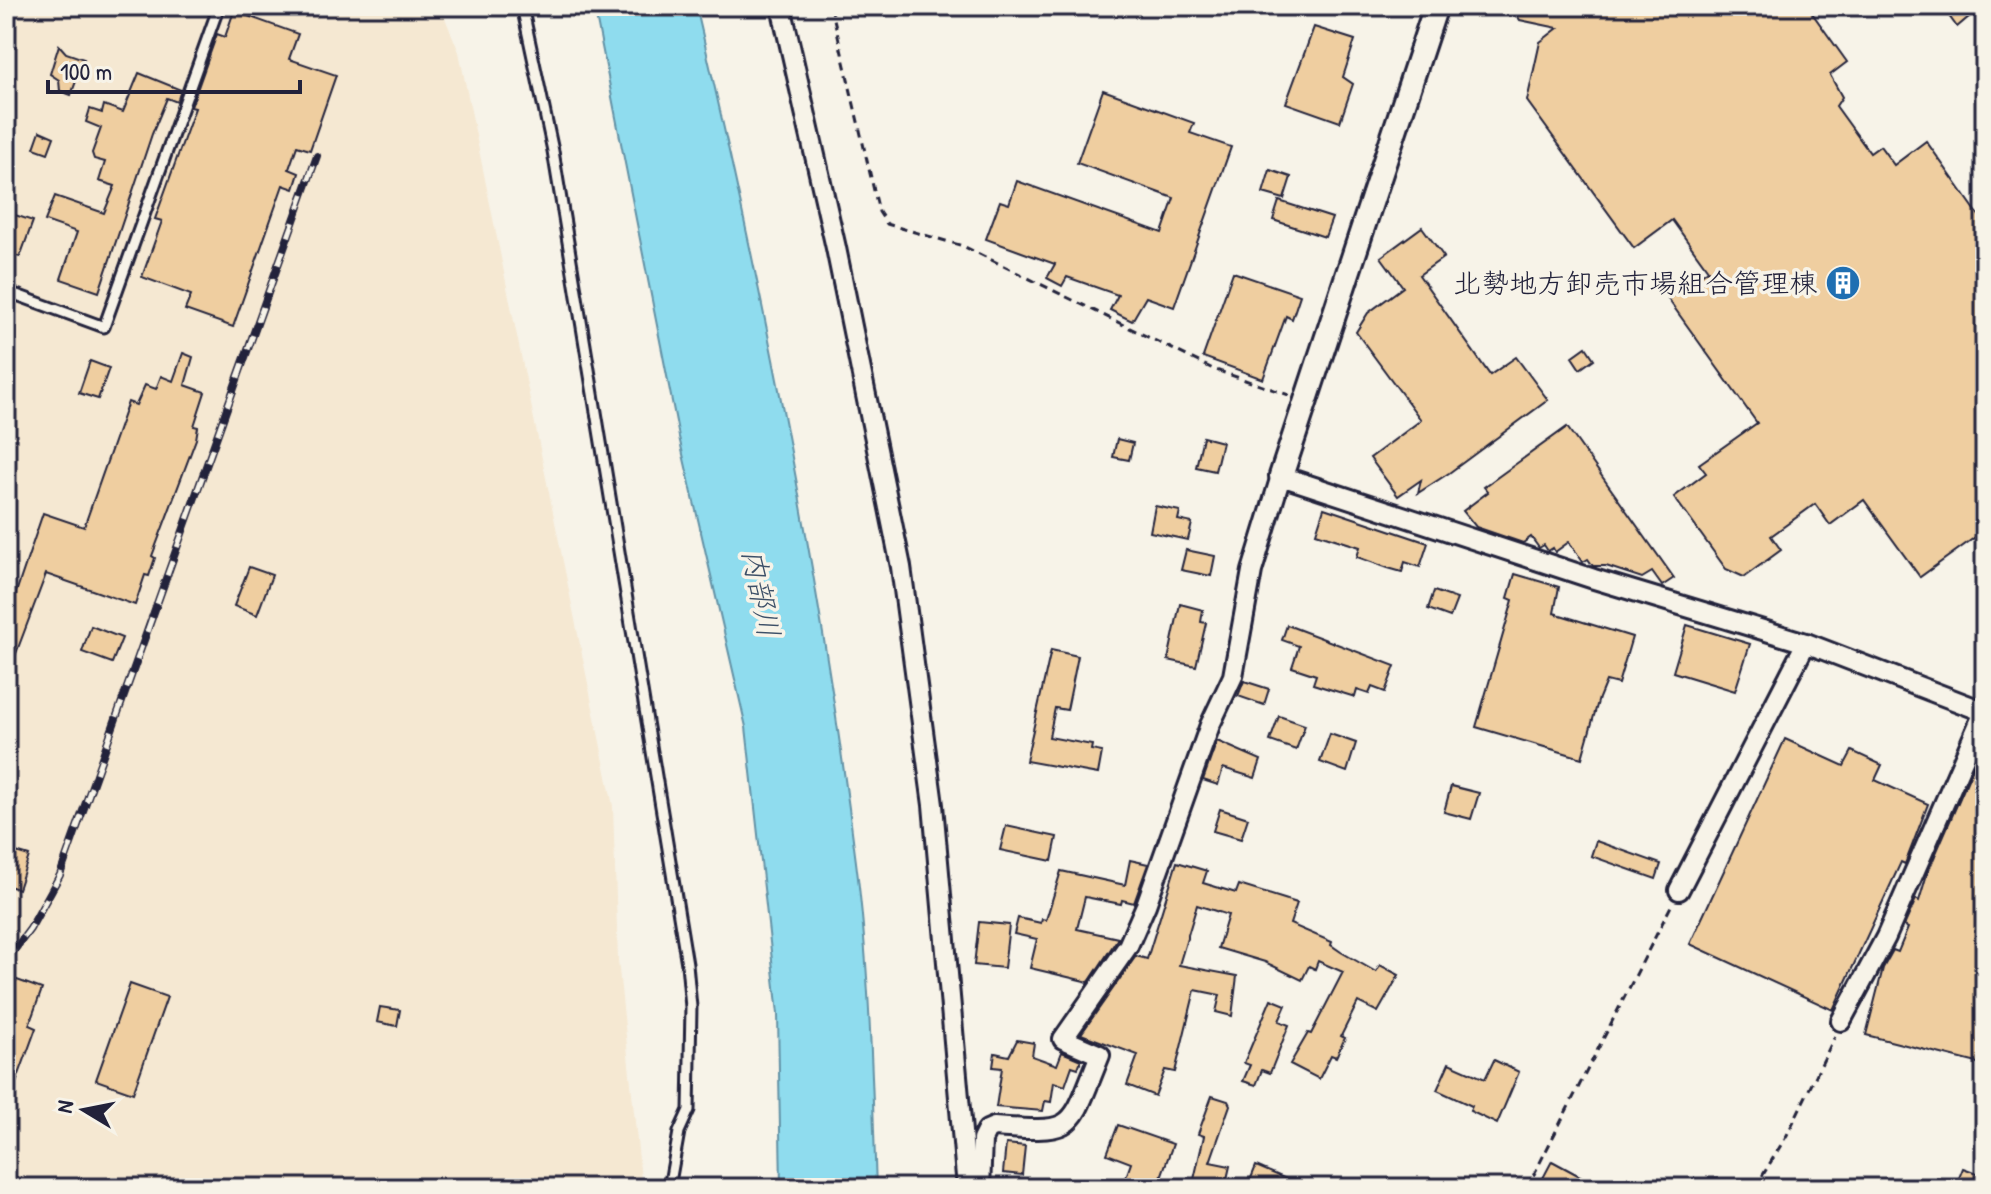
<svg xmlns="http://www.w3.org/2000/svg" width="1991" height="1194" font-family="'Patrick Hand','Klee One',sans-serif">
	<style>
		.built { fill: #f5e8d2 }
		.water { fill: #8fdcee; stroke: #6392a6; stroke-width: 2 }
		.building { fill: #efcea0; stroke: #22223b; stroke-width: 2 }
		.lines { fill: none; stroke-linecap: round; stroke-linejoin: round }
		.service-casing { stroke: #22223b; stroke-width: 15 }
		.minor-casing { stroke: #22223b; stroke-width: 24 }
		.tertiary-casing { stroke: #22223b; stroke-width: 28 }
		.path { stroke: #22223b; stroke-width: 3; stroke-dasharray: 8 6; stroke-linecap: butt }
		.service { stroke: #f7f3e8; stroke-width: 9 }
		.minor { stroke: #f7f3e8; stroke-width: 18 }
		.tertiary { stroke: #f7f3e8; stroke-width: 22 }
		.rail-casing { stroke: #22223b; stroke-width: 8 }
		.rail { stroke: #f7f3e8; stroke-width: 5; stroke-dasharray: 15; stroke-linecap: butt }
		.labels { text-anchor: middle; stroke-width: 7; stroke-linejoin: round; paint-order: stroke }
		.poi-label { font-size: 28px; fill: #22223b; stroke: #f7f3e8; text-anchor: end }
		.water-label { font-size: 30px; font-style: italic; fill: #3d5068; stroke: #f7f3e8 }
	</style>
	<rect width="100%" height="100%" fill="#f7f3e8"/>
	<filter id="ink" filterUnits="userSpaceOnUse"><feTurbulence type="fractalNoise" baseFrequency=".0125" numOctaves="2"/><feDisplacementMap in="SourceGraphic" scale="16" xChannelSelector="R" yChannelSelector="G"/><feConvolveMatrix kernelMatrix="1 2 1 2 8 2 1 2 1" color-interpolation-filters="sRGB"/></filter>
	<g filter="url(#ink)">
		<polygon class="built" points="6,6 440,6 459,52 613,806 618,960 642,1188 6,1188"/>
		<path class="water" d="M594 6H696C762 289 820 574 856 862 870 970 872 1079 876 1188H781L778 1014 746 727 679 437Z"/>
		<g class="building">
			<polygon points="1511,6 1807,6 1847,62 1830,75 1842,97 1836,106 1870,153 1880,146 1894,165 1926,141 1985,224 1985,530 1920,577 1864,500 1830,525 1815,504 1771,536 1781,550 1744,577 1726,569 1674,497 1706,473 1699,464 1757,423 1668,299 1708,270 1672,220 1634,248 1527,101 1540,42 1558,28 1520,20"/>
			<polygon points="1963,6 1970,16 1957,27 1949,16"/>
			<polygon points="234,11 298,34 289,59 336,75 310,150 297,146 289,169 299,173 294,189 283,185 233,327 185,310 191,295 142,277 162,221 155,219 195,108 191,107 217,34 225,37"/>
			<polygon points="1314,27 1355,40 1343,77 1353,84 1340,122 1286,103"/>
			<polygon points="59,45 66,53 84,59 71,95 60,91 59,80 50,74"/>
			<polygon points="139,73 181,90 177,102 167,98 152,134 99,292 61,279 77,232 45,221 55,196 104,213 115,186 99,181 105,162 94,159 92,153 101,128 86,122 90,109 102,113 104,105 123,112"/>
			<polygon points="1103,90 1194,123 1190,133 1231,147 1174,307 1146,297 1132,321 1110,310 1118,295 1067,277 1062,286 1047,278 1055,264 986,239 1000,201 1009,204 1017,181 1162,233 1174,198 1077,163"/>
			<polygon points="40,131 54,137 48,153 34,148"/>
			<polygon points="1270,170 1291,177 1284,199 1263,193"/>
			<polygon points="1279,201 1332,218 1325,237 1273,220"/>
			<polygon points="6,212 33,221 20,257 6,253"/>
			<polygon points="1422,227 1444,257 1419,275 1490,375 1516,357 1548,400 1449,473 1418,493 1421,480 1398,496 1370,458 1421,420 1356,332 1368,313 1403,287 1381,257"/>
			<polygon points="1233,272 1300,295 1292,319 1286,316 1263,379 1203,357"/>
			<polygon points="1586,347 1594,359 1580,369 1572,357"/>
			<polygon points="183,353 193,357 185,385 205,392 194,426 198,427 196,439 152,556 155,558 149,576 145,575 135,605 46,574 6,680 6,622 43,513 84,527 128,402 136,405 145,385 156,389 161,376 173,381"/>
			<polygon points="90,361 109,368 98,399 79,393"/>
			<polygon points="1567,427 1674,578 1662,586 1652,572 1642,578 1606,566 1593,566 1588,559 1583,562 1569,542 1555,552 1553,548 1548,551 1544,545 1539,548 1531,537 1523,543 1476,527 1463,511 1488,492 1484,487"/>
			<polygon points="1203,437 1222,442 1215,471 1196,467"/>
			<polygon points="1117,439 1133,443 1129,460 1113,457"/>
			<polygon points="1155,506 1180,511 1178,520 1192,523 1188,540 1150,532"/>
			<polygon points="1324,508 1428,543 1420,567 1405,562 1402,572 1388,568 1357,557 1360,547 1316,533"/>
			<polygon points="1186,550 1215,556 1211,576 1181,570"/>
			<polygon points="249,567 272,575 257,615 234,606"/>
			<polygon points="1515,574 1559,587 1554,613 1632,637 1618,684 1606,681 1599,698 1582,758 1476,727 1513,600 1508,598"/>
			<polygon points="1434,591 1457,599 1450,617 1428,609"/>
			<polygon points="1180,604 1203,610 1201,622 1206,623 1196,666 1168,660"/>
			<polygon points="1287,625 1395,666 1385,692 1372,687 1369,694 1357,690 1355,697 1313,684 1316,675 1292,667 1299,646 1282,640"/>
			<polygon points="1687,625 1750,644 1735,691 1673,672"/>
			<polygon points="91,626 122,638 112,663 82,652"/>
			<polygon points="1051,650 1078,656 1067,710 1055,708 1049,737 1092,745 1091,750 1102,752 1098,774 1026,761"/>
			<polygon points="1244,681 1269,689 1264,705 1238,696"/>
			<polygon points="1279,716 1305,725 1296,750 1270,741"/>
			<polygon points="1330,734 1356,743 1347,772 1320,762"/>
			<polygon points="1785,739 1844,766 1852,751 1882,765 1875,780 1928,804 1905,864 1901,862 1833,1010 1690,944"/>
			<polygon points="1985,740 1985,1016 1978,1042 1985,1044 1985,1065 1866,1035 1883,968 1893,950 1898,952 1908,928 1904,926 1916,899 1919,901 1927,874"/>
			<polygon points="1217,741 1261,760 1255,778 1223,768 1218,785 1203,780"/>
			<polygon points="1451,786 1479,793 1471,819 1444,812"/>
			<polygon points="1220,809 1248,818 1241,839 1213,831"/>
			<polygon points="1006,826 1057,837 1052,861 1000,850"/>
			<polygon points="1596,841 1661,864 1656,879 1591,856"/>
			<polygon points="6,849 29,856 18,889 6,885"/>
			<polygon points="1130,860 1148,864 1134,903 1122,900 1121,904 1085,897 1077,929 1118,938 1089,982 1030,968 1037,939 1014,934 1018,918 1041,923 1042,919 1046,920 1061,871 1125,885"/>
			<polygon points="1177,862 1207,871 1203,883 1236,893 1239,885 1297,903 1290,924 1332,942 1331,945 1341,952 1376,972 1380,965 1399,975 1378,1012 1358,1002 1341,1036 1345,1038 1336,1057 1331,1055 1319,1079 1290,1064 1308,1033 1311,1034 1343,972 1318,961 1315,969 1309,966 1302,980 1265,962 1218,948 1228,915 1197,905 1179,965 1237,976 1232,1016 1216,1012 1220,995 1195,990 1175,1072 1165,1070 1155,1096 1127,1085 1138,1055 1081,1034 1136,956 1147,959"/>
			<polygon points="979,922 1009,925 1004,968 974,965"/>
			<polygon points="6,976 42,989 29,1025 36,1028 8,1105"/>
			<polygon points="130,984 167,997 133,1093 96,1080"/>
			<polygon points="1271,999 1286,1005 1279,1021 1289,1025 1270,1073 1262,1070 1256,1085 1243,1081 1250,1065 1244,1063"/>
			<polygon points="380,1007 400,1010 397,1026 377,1022"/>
			<polygon points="1017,1040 1034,1043 1032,1056 1057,1065 1062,1052 1081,1060 1078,1068 1072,1066 1065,1086 1054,1082 1051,1102 1045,1101 1043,1111 996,1107 1002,1068 993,1067 995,1053 1009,1056"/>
			<polygon points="1494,1060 1519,1072 1497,1124 1470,1111 1472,1106 1437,1090 1449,1063 1485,1079"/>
			<polygon points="1212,1096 1228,1101 1230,1105 1210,1162 1230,1166 1225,1188 1192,1188 1204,1136 1198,1134"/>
			<polygon points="1118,1125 1173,1144 1157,1188 1122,1188 1131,1163 1107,1154"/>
			<polygon points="1006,1144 1025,1146 1022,1175 1003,1173"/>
			<polygon points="1552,1161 1602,1188 1561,1188 1543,1178"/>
			<polygon points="1256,1166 1307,1188 1247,1188"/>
			<polygon points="1963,1168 1985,1176 1985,1188 1955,1188"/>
		</g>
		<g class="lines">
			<g class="service-casing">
				<g id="service">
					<polyline points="522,6 553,151 687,964 691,1007 689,1110 679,1132 669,1188"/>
					<polyline points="6,291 104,327 219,6"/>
				</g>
			</g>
			<g class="minor-casing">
				<g id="minor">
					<polyline points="781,6 836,248 901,567 933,805 967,1188"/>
					<polyline points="1679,890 1806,643"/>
					<polyline points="1841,1021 1886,937 1984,712"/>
					<path d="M980 1188 982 1140 987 1130 994 1127C1078 1133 1069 1131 1100 1055L1063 1039 1128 946 1146 905 1210 725 1233 676 1252 571 1281 476 1594 579 1806 643 1985 712"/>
				</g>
			</g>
			<g class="tertiary-casing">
				<polyline id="tertiary" points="1281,476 1436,6"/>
			</g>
			<g class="path">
				<polyline points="831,6 879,212 887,224 963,246 1213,369 1289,395"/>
				<polyline points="1527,1188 1671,906"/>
				<polyline points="1755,1188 1787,1135 1835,1036"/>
			</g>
			<use href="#service" class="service"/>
			<use href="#minor" class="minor"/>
			<use href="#tertiary" class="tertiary"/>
			<g class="rail-casing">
				<polyline id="rail" points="6,961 30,929 60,875 317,156"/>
			</g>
			<use href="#rail" class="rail"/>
		</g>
	</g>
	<defs>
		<g id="building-disc" transform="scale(1.8)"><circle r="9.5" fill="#1f6fb2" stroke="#f7f3e8"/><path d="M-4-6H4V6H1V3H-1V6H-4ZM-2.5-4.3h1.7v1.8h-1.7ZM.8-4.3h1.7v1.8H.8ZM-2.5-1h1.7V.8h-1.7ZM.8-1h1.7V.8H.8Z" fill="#fff"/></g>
	</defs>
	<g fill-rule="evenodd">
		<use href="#building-disc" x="1843" y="283"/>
	</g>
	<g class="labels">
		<g class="poi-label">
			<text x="1817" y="293">北勢地方卸売市場組合管理棟</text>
		</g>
		<g class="water-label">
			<text transform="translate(761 593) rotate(79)" y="10">内部川</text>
		</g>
	</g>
	<rect width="1991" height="1194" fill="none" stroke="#f7f3e8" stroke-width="32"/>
	<rect x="16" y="16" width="1959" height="1162" fill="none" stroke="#22223b" stroke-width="3" filter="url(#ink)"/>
	<g transform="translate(84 1110) rotate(280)" stroke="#f7f3e8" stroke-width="6" paint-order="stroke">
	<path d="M0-6L14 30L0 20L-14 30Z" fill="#22223b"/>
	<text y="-12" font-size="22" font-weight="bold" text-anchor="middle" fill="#22223b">N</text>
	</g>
	<path d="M48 80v12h252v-12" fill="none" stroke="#22223b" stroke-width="4"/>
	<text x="60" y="80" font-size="24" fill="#22223b" stroke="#f7f3e8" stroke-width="6" paint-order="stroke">100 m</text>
</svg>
